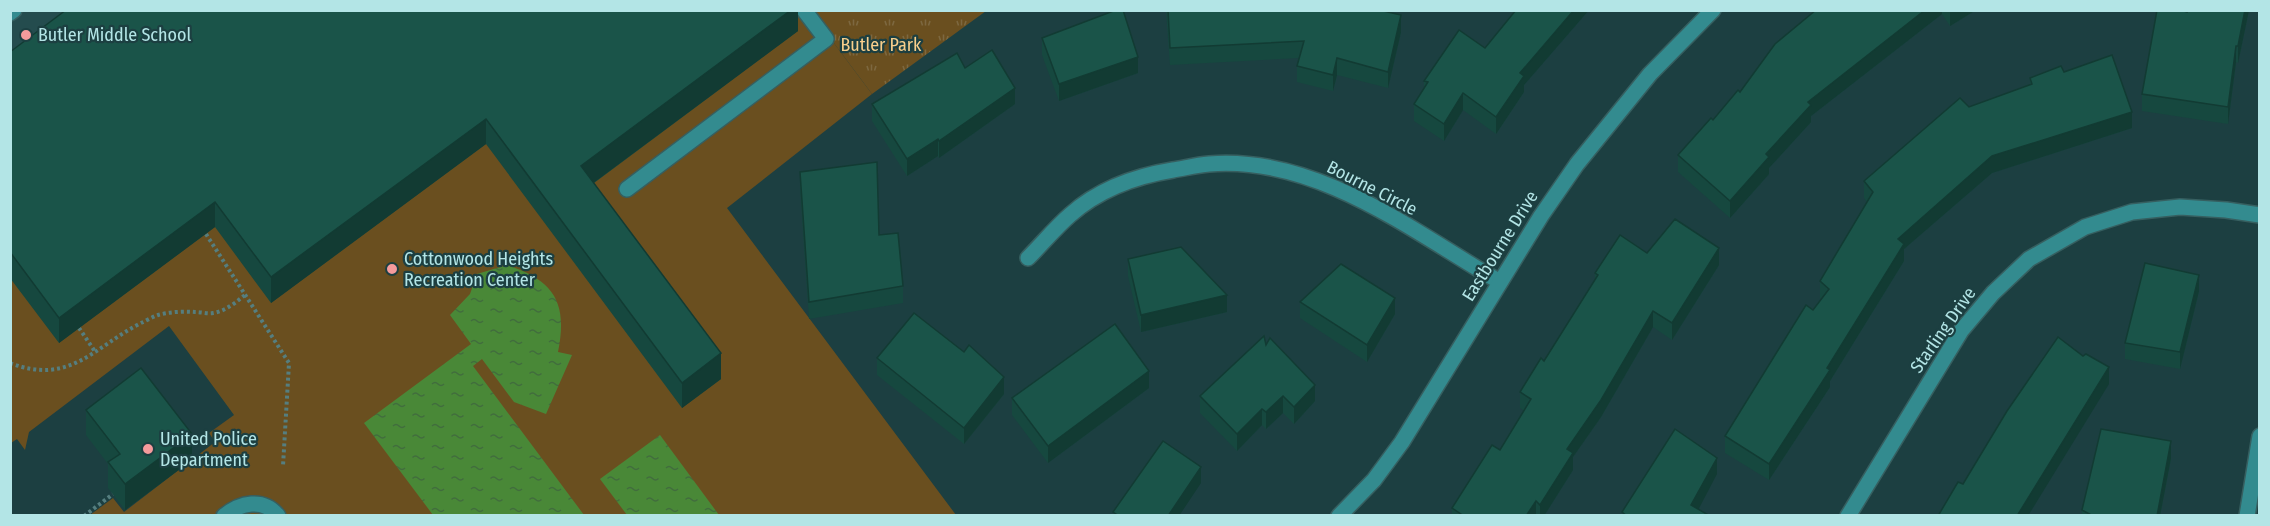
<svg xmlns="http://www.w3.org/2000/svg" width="2270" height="526" font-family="'Fira Sans Condensed',sans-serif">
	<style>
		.built { fill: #244c4e }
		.green { fill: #6a4f1f }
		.park { fill: url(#park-tufts) }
		.water { fill: url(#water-ripples) }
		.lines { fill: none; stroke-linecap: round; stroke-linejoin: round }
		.service-casing { stroke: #365f60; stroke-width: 18 }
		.minor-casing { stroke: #365f60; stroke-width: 18 }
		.path { stroke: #557e7f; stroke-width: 4; stroke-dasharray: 3 3; stroke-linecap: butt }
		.service { stroke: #338b8f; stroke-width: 15 }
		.minor { stroke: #338b8f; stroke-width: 15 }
		.wall { fill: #16483f }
		.shaded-wall { fill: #123b33 }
		.building { fill: #1a5449; stroke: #123b33; stroke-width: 1.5 }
		.poi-dot { fill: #f59b9c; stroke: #1c3f41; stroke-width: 2 }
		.labels { text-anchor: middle; stroke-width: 4.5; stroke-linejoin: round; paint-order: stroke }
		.poi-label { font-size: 18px; fill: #b3e5e6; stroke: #1c3f41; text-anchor: start }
		.park-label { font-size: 18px; fill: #f8cf8c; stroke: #1c3f41 }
		.street-label { font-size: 18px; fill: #b3e5e6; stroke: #1c3f41 }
	</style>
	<defs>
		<pattern id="park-tufts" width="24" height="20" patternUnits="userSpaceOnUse" patternTransform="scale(1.5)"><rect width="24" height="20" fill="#6a4f1f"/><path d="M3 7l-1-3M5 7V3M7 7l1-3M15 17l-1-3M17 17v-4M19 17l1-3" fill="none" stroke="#7d6840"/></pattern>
		<pattern id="water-ripples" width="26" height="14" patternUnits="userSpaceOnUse" patternTransform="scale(1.5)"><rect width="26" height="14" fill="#498837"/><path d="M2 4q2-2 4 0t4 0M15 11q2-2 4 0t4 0" fill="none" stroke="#416d3d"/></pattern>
	</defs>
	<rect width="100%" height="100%" fill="#1c3f41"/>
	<polygon class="built" points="11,11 74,11 11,59"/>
	<polygon class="green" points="810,11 872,94 727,208 956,515 90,515 113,498 124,512 215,442 209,433 234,415 169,326 29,432 25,450 17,439 11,443 11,59"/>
	<polygon class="park" points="810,11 986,11 872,94"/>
	<g class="water">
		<path d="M507 265C554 281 568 302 558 352L572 355 546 414 514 402 482 359 473 366 584 515H433L364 423 471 344 450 315 470 294 477 274Z"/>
		<polygon points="660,435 719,515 627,515 600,479"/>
	</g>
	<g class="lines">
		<g class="service-casing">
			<g id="service">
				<polyline points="10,13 14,10"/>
				<polyline points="627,189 826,39 804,10"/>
				<path d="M224 516C240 503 263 497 278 516"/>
			</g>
		</g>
		<g class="minor-casing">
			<g id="minor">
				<path d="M1028 258C1042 244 1055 228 1070 215 1098 190 1136 176 1173 170 1185 168 1197 165 1209 164 1317 155 1412 231 1500 282"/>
				<polyline points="1339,516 1374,480 1402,442 1541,216 1577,164 1650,74 1713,10"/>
				<polyline points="1848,516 1961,331 1993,293 2029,259 2085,227 2132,212 2180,207 2226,210 2260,215"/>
				<polyline points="2247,516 2260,436"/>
			</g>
		</g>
		<g class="path">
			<polyline points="206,234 289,363 283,466"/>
			<polyline points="79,328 96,353"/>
			<path d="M10 363C70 386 94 347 141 323 146 321 152 317 158 315 169 312 183 311 195 312 201 312 208 314 213 313 226 311 236 302 245 295"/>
			<polyline points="84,516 113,494"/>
		</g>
		<use href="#service" class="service"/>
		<use href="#minor" class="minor"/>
	</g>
	<g class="wall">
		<polygon points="798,10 798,31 594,183 721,379 682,408 486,144 271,303 215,227 59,343 10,278 10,52"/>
		<polygon points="1166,10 1379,10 1401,32 1388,88 1337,75 1333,91 1297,82 1297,66 1299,58 1170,65"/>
		<polygon points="1515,10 1589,10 1524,85 1524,92 1496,134 1463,110 1444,141 1414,121 1414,104 1424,88 1424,81 1485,48 1515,12"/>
		<polygon points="1816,10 1976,10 1950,26 1942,14 1811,116 1811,122 1769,168 1769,174 1730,218 1678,172 1678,155 1740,92"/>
		<polygon points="2249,10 2238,63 2236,62 2228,124 2142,111 2142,94 2187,12"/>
		<polygon points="1042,38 1138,73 1059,101 1042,55"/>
		<polygon points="965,68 1015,104 939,158 938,156 907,176 872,121 872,104"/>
		<polygon points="2064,72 2132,128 1992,173 1904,249 1904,261 1830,381 1830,387 1769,480 1725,453 1725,436 1821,299 1820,298 1820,281 1867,202 1864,198 1864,181 1969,107 2030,85 2030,78"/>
		<polygon points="800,172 879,235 903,286 903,303 809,319 800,188"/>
		<polygon points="1647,253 1719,265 1672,340 1653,327 1601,417 1573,457 1573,470 1544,516 1452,516 1452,508 1500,450 1524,411 1520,408 1520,392 1544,361 1595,279 1595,273"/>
		<polygon points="1128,259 1227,312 1141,332 1128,276"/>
		<polygon points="2199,291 2180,369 2125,359 2125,343"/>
		<polygon points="1300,302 1395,314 1367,362 1300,318"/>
		<polygon points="1266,345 1315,401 1294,424 1283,413 1266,429 1262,425 1237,451 1200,413 1200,396"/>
		<polygon points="877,358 1004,394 964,444 877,375"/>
		<polygon points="1149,388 1048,463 1012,415 1012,398"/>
		<polygon points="86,410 192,460 125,510 108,488 108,464 86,435"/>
		<polygon points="2171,458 2160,516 2082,516 2082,510"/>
	</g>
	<g class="shaded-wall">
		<polygon points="791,10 798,10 798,31 581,192 581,166"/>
		<polygon points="1574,10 1589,10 1524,85 1524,92 1496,134 1496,117 1520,73"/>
		<polygon points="1925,10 1942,10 1942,14 1811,116 1811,122 1769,168 1769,174 1730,218 1730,201 1808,102"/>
		<polygon points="1950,10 1976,10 1950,26"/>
		<polygon points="2245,10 2249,10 2238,63 2238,46"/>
		<polygon points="1401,15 1401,32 1388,88 1388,72"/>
		<polygon points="2236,46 2236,62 2228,124 2228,107"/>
		<polygon points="1138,57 1138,73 1059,101 1059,84"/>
		<polygon points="1337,58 1337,75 1333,91 1333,75"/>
		<polygon points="1015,88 1015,104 939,158 939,141"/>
		<polygon points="1463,93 1463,110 1444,141 1444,124"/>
		<polygon points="2132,112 2132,128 1992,173 1904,249 1904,261 1830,381 1830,387 1769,480 1769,464 1827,368 1898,239 1992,156"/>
		<polygon points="486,119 486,144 271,303 271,277"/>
		<polygon points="938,139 938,156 907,176 907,159"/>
		<polygon points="215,202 215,227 59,343 59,318"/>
		<polygon points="1719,248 1719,265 1672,340 1672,323"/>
		<polygon points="2199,275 2199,291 2180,369 2180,352"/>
		<polygon points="1227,295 1227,312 1141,332 1141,315"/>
		<polygon points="1395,298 1395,314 1367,362 1367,345"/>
		<polygon points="1653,311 1653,327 1601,417 1573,457 1573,470 1544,516 1540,516 1540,505 1567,449"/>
		<polygon points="721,353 721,379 682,408 682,383"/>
		<polygon points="2109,367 2109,384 2028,516 2017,516"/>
		<polygon points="1149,371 1149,388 1048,463 1048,446"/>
		<polygon points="1004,377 1004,394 964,444 964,428"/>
		<polygon points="1315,385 1315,401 1294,424 1294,407"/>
		<polygon points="1283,396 1283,413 1266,429 1266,412"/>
		<polygon points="1262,409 1262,425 1237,451 1237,434"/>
		<polygon points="192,434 192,460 125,510 125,484"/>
		<polygon points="2171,441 2171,458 2160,516 2157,516"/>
		<polygon points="1717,458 1717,474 1695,516 1691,505"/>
		<polygon points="1201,467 1201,483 1179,516 1168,516"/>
		<polygon points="1536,501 1536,516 1526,516"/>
	</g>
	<g class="building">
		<polygon points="66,10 791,10 581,166 721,353 682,383 486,119 271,277 215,202 59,318 10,252 10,52"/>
		<polygon points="1116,10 1123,10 1138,57 1059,84 1042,38"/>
		<polygon points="1168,10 1379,10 1401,15 1388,72 1337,58 1333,75 1297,66 1304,41 1170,48"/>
		<polygon points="1516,10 1574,10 1520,73 1524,76 1496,117 1463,93 1444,124 1414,104 1428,82 1424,81 1459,30 1485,48"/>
		<polygon points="1816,10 1925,10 1808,102 1811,105 1766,154 1769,157 1730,201 1678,155 1711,118 1713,120 1738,90 1740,92 1775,44"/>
		<polygon points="2157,10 2180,10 2187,12 2187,10 2245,10 2238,46 2236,46 2228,107 2142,94"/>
		<polygon points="992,50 1015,88 939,141 938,139 907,159 872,104 957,53 965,68"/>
		<polygon points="2112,55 2132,112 1992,156 1898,239 1904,244 1827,368 1830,370 1769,464 1725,436 1806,305 1813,310 1829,289 1820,281 1873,192 1864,181 1960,98 1969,107 2032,84 2030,78 2061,66 2064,72"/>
		<polygon points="877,162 879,235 898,233 903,286 809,302 800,172"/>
		<polygon points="1675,219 1719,248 1672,323 1653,311 1601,400 1567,449 1573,453 1540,505 1536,501 1526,516 1464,516 1452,508 1492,445 1500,450 1531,399 1520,392 1541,358 1544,361 1598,275 1595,273 1620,235 1647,253"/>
		<polygon points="1181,247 1227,295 1141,315 1128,259"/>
		<polygon points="2145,263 2199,275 2180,352 2125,343"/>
		<polygon points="1341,264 1395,298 1367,345 1300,302"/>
		<polygon points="914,313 964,352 969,345 1004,377 964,428 877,358"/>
		<polygon points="1115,324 1149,371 1048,446 1012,398"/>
		<polygon points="1264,336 1266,345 1270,338 1315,385 1294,407 1283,396 1266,412 1262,409 1237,434 1200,396"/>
		<polygon points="2058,337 2083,356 2086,354 2109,367 2017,516 1938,516 1958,482 1963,484 2007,411"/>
		<polygon points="141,368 192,434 125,484 108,462 120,454 86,410"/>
		<polygon points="1675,429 1717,458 1691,505 1710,516 1627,516 1622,512"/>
		<polygon points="2101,429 2171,441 2157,516 2093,516 2082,510"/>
		<polygon points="1163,441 1201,467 1168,516 1119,516 1113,512"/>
	</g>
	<g class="poi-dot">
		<circle cx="26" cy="35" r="6"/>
		<circle cx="392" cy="269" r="6"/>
		<circle cx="148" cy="449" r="6"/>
	</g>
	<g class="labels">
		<g class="poi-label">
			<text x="38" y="41">Butler Middle School</text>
			<text x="404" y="265">Cottonwood Heights<tspan x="404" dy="21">Recreation Center</tspan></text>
			<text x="160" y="445">United Police<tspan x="160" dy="21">Department</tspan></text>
		</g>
		<g class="park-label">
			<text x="881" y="51">Butler Park</text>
		</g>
		<g class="street-label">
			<text transform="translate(1372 188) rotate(27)" y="6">Bourne Circle</text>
			<text transform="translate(1500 246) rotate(-58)" y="6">Eastbourne Drive</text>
			<text transform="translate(1943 330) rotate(-55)" y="6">Starling Drive</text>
		</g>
	</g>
	<rect width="2270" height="526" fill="none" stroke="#b3e5e6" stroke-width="24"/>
</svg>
